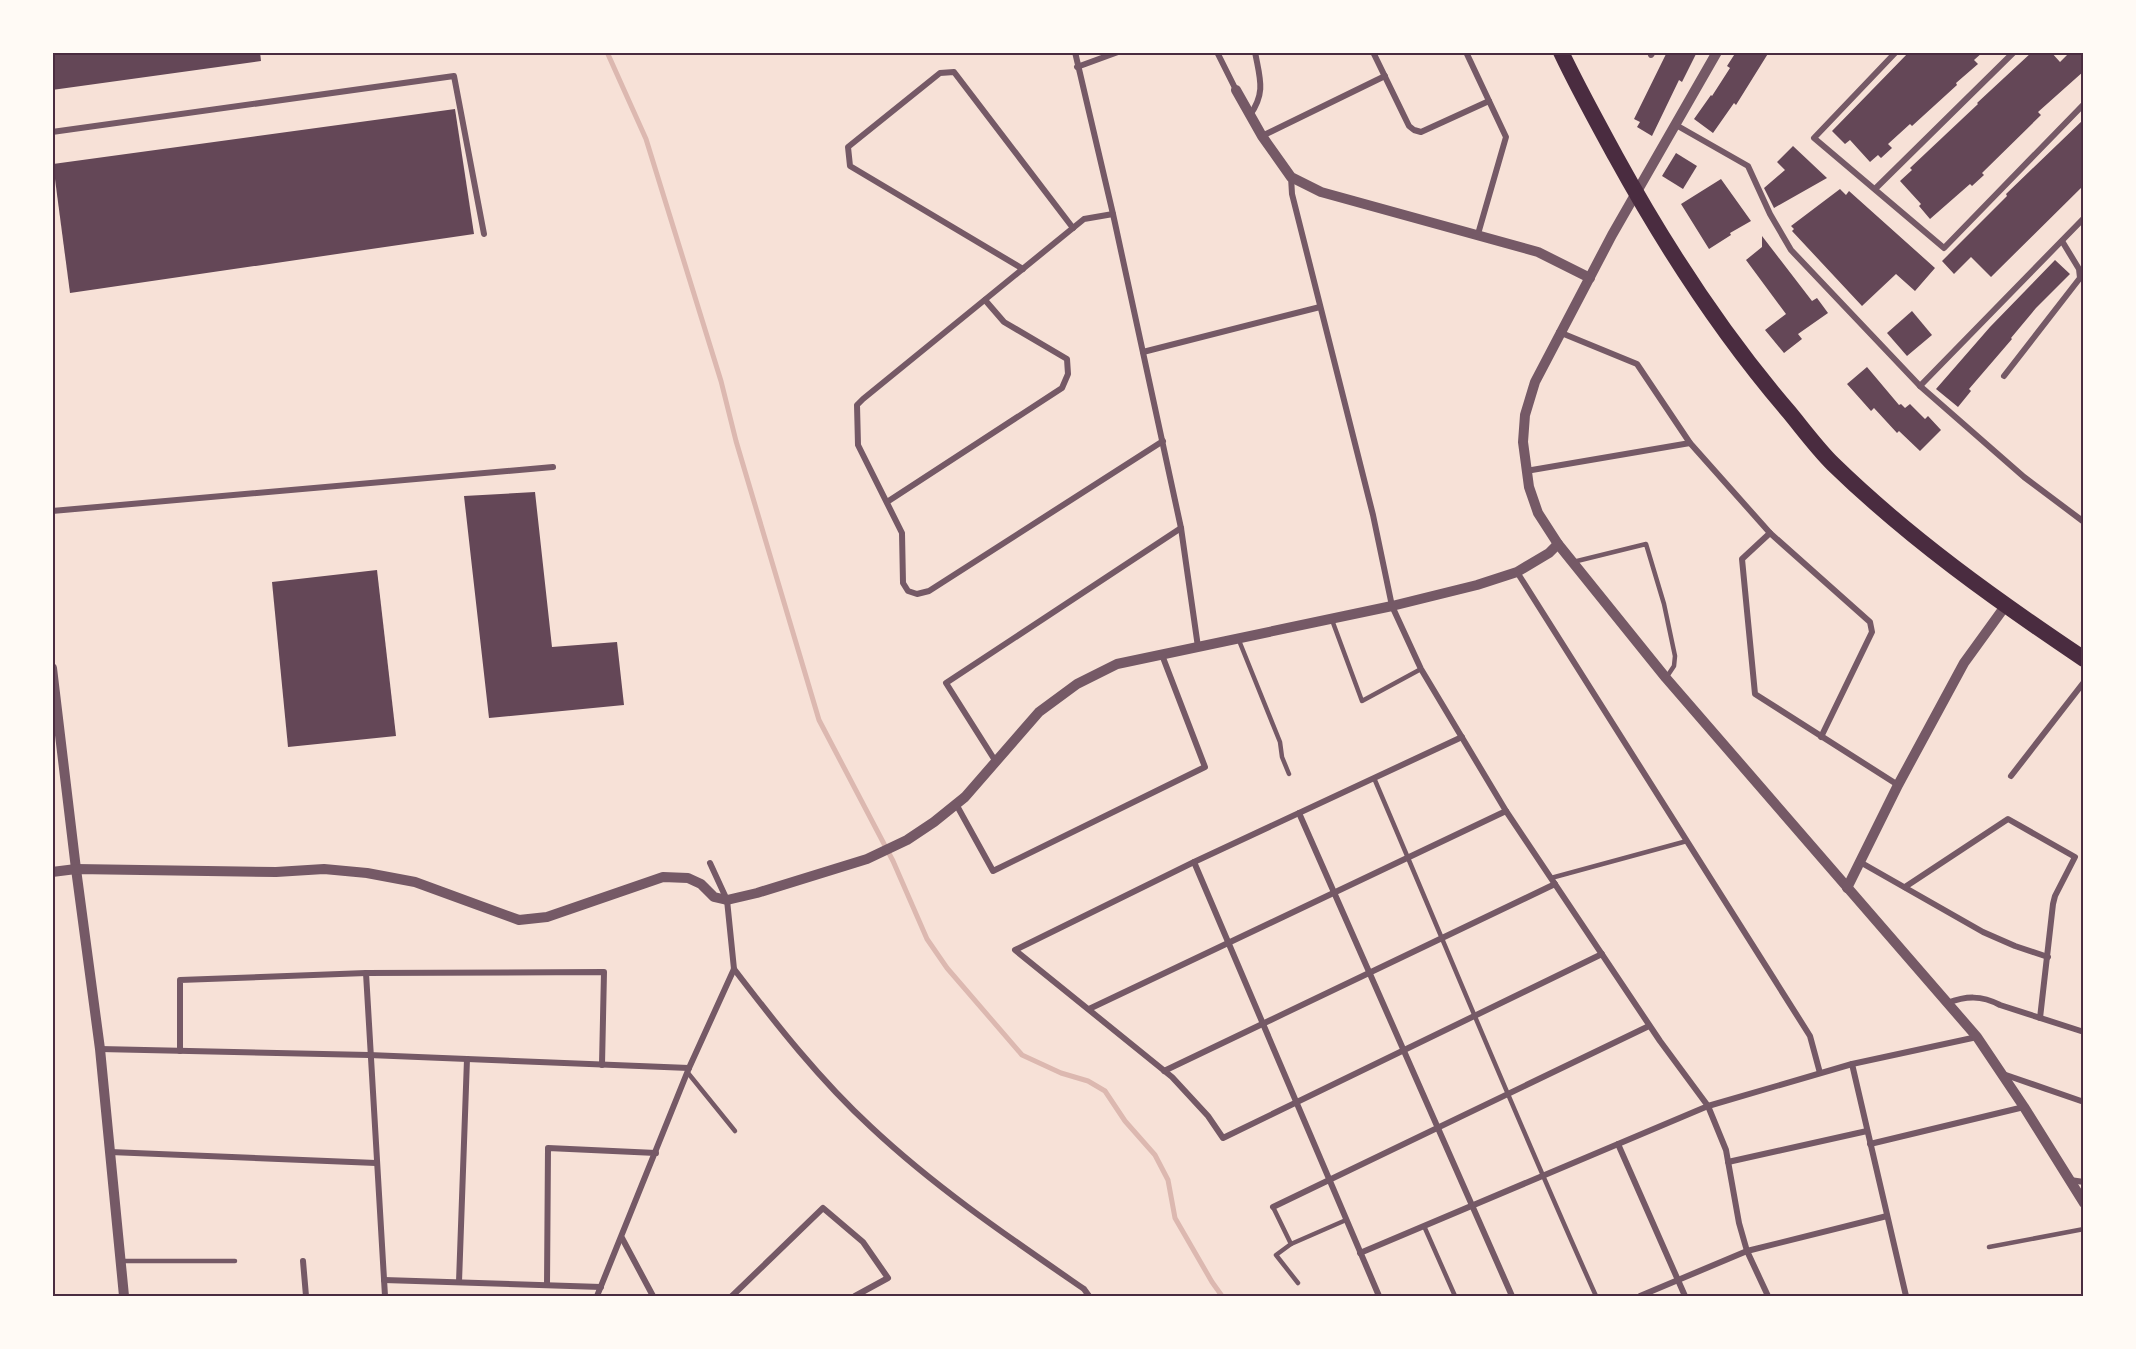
<svg xmlns="http://www.w3.org/2000/svg" width="2136" height="1349" font-family="'Open Sans',sans-serif">
	<style>
		.lines { fill: none; stroke-linecap: round; stroke-linejoin: round }
		.stream { stroke: #dcb8b0; stroke-width: 5 }
		.building { fill: #644757 }
		.service { stroke: #755966; stroke-width: 4.5 }
		.minor { stroke: #755966; stroke-width: 6 }
		.tertiary { stroke: #755966; stroke-width: 10 }
		.trunk { stroke: #4a2c40; stroke-width: 16 }
		.neatline { fill: none; stroke: #4a2c40; stroke-width: 2 }
	</style>
	<rect width="100%" height="100%" fill="#f7e1d7"/>
	<g class="lines">
		<polyline class="stream" points="607,52 646,139 721,381 736,441 819,720 893,861 927,939 947,968 1022,1055 1061,1073 1088,1081 1105,1091 1125,1121 1155,1155 1168,1180 1175,1218 1212,1282 1222,1296"/>
	</g>
	<g class="building">
		<polygon points="52,52 260,52 261,61 52,90"/>
		<polygon points="1667,52 1697,52 1682,82 1679,80 1652,136 1637,127 1640,122 1634,119"/>
		<polygon points="1736,52 1769,52 1736,105 1734,103 1713,133 1694,119 1711,95 1712,96 1730,68 1727,66"/>
		<polygon points="1909,52 1983,52 1974,60 1978,64 1956,83 1957,85 1912,126 1910,124 1888,144 1892,148 1881,158 1878,155 1870,162 1850,140 1845,144 1832,131"/>
		<polygon points="2032,52 2051,52 2060,62 2070,52 2084,52 2084,71 2038,112 2041,115 1982,173 1984,175 1972,186 1970,184 1930,219 1919,206 1921,204 1900,181 1912,170 1910,168 1978,104 1977,103"/>
		<polygon points="455,109 474,234 70,293 53,164"/>
		<polygon points="2084,119 2084,185 1991,277 1971,257 1954,274 1942,261 2007,196 2006,194"/>
		<polygon points="1793,146 1827,178 1774,208 1764,188 1785,170 1777,162"/>
		<polygon points="1676,153 1697,166 1683,189 1662,176"/>
		<polygon points="1721,179 1751,221 1730,233 1731,235 1709,249 1681,204"/>
		<polygon points="1840,189 1846,195 1849,191 1935,268 1915,291 1896,274 1862,306 1792,231 1794,229 1791,226"/>
		<polygon points="1762,236 1812,301 1817,298 1828,313 1798,334 1802,339 1784,353 1765,330 1786,314 1746,260 1762,247"/>
		<polygon points="2055,260 2070,274 2036,308 2011,338 2012,339 1969,389 1971,391 1958,407 1936,389 1990,327"/>
		<polygon points="1912,311 1932,335 1907,356 1887,333"/>
		<polygon points="1867,367 1899,405 1901,404 1905,408 1910,404 1925,419 1928,416 1941,430 1920,451 1899,431 1897,433 1874,408 1871,411 1847,384"/>
		<polygon points="535,492 552,647 617,642 624,705 489,718 464,496"/>
		<polygon points="377,570 396,736 288,747 272,582"/>
	</g>
	<g class="lines">
		<g class="service">
			<polyline points="1573,562 1646,544 1664,604 1675,656 1674,666 1666,678"/>
			<polyline points="1332,620 1362,701 1421,669"/>
			<polyline points="1238,638 1280,742 1282,757 1289,774"/>
			<path d="M1374 778C1448 951 1519 1125 1596 1296"/>
			<polyline points="1551,878 1687,841"/>
			<polyline points="688,1073 735,1131"/>
			<polyline points="1273,1207 1291,1244 1276,1255 1298,1283"/>
			<polyline points="1424,1226 1455,1296"/>
			<polyline points="1291,1244 1346,1220"/>
			<polyline points="1989,1247 2084,1229"/>
			<polyline points="121,1261 235,1261"/>
		</g>
		<g class="minor">
			<polyline points="1075,52 1113,214 1181,528 1198,647"/>
			<polyline points="1217,52 1236,90"/>
			<polyline points="1373,52 1409,126 1414,130 1421,132 1489,101"/>
			<polyline points="1466,52 1506,137 1478,234"/>
			<polyline points="1650,52 1651,55 1653,52"/>
			<polyline points="1896,52 1814,138 1944,248 2084,104"/>
			<polyline points="1077,67 1118,52"/>
			<path d="M1250 115C1266 92 1260 79 1255 52"/>
			<polyline points="1676,125 1748,166 1770,214 1791,250 1920,386 2024,477 2084,522"/>
			<polyline points="52,132 454,76 484,234"/>
			<polyline points="1262,136 1385,76"/>
			<polyline points="1291,177 1292,194 1373,515 1392,606 1421,669 1506,811 1660,1041 1708,1106 1726,1150 1739,1223 1747,1251 1768,1296"/>
			<polyline points="1875,189 2014,52"/>
			<polyline points="1113,214 1084,219 863,399 857,405 858,445 902,533 903,583 908,591 917,594 929,591 1163,441"/>
			<polyline points="1023,269 850,166 848,147 940,73 954,72 1073,228"/>
			<polyline points="1559,332 1637,364 1690,443 1770,533 1870,622 1872,632 1821,737"/>
			<polyline points="1143,352 1320,307"/>
			<polyline points="2004,376 2080,278 2079,269 2062,241"/>
			<polyline points="1920,386 2084,218"/>
			<polyline points="1526,471 1690,443"/>
			<polyline points="887,502 1062,388 1068,374 1067,359 1004,322 985,300"/>
			<polyline points="52,511 553,467"/>
			<polyline points="1770,533 1742,559 1755,694 1898,785"/>
			<polyline points="1517,572 1810,1036 1820,1073"/>
			<polyline points="1462,737 1194,862 1015,950 1172,1077 1208,1116 1223,1138 1602,954"/>
			<polyline points="996,762 946,683 1181,528"/>
			<polyline points="2011,776 2084,682"/>
			<polyline points="956,804 993,871 1205,767 1162,655"/>
			<polyline points="1299,813 1512,1296"/>
			<polyline points="1194,862 1379,1296"/>
			<polyline points="1860,862 1983,932 2015,946 2048,957"/>
			<polyline points="1905,887 2008,819 2075,857 2055,896 2053,904 2040,1018"/>
			<path d="M734 969C776 1024 820 1080 871 1127 936 1188 1010 1238 1084 1289L1089 1296"/>
			<polyline points="366,973 385,1296"/>
			<path d="M1947 1003C1966 996 1981 995 2000 1005L2084 1032"/>
			<polyline points="1089,1009 1506,811"/>
			<polyline points="100,1049 369,1055 689,1068"/>
			<polyline points="180,1051 180,980 366,973 604,972 602,1065"/>
			<polyline points="1852,1064 1906,1296"/>
			<polyline points="1164,1071 1555,884"/>
			<polyline points="2003,1074 2084,1102"/>
			<polyline points="1618,1144 1685,1296"/>
			<polyline points="1870,1144 2024,1107"/>
			<polyline points="110,1152 376,1163"/>
			<polyline points="1728,1162 1867,1131"/>
			<polyline points="2070,1180 2084,1182"/>
			<polyline points="1273,1207 1649,1026"/>
			<polyline points="622,1238 653,1296"/>
			<polyline points="1360,1253 1708,1106 1852,1064 1977,1037"/>
			<polyline points="303,1261 306,1296"/>
			<polyline points="384,1280 601,1287"/>
			<polyline points="459,1282 467,1059"/>
			<polyline points="547,1285 548,1148 656,1153"/>
			<polyline points="597,1296 689,1068 734,969 727,900 710,863"/>
			<polyline points="732,1296 823,1208 863,1242 888,1278 855,1296"/>
			<polyline points="1640,1296 1747,1251 1887,1216"/>
		</g>
		<g class="tertiary">
			<polyline points="1717,52 1612,235 1535,382 1525,415 1523,442 1529,487 1538,513 1558,544 1666,678 1977,1037 2024,1107 2084,1203"/>
			<polyline points="1236,90 1262,136 1291,177 1321,192 1538,252 1590,278"/>
			<polyline points="52,668 76,869 100,1049 124,1296"/>
			<polyline points="52,872 76,869 276,872 324,869 367,873 415,882 519,920 547,917 663,877 688,878 701,884 714,897 727,900 757,893 867,859 907,840 934,822 965,797 1039,712 1077,684 1117,664 1392,606 1477,585 1517,572 1549,553 1558,544"/>
			<polyline points="1847,888 1898,785 1964,663 2006,605"/>
		</g>
		<path class="trunk" d="M1561 52C1578 88 1597 122 1616 157 1666 248 1721 333 1789 412 1803 429 1817 448 1833 464 1909 538 1996 600 2084 659"/>
	</g>
	<rect width="2136" height="1349" fill="none" stroke="#fffaf5" stroke-width="108"/>
	<rect x="54" y="54" width="2028" height="1241" class="neatline"/>
</svg>
